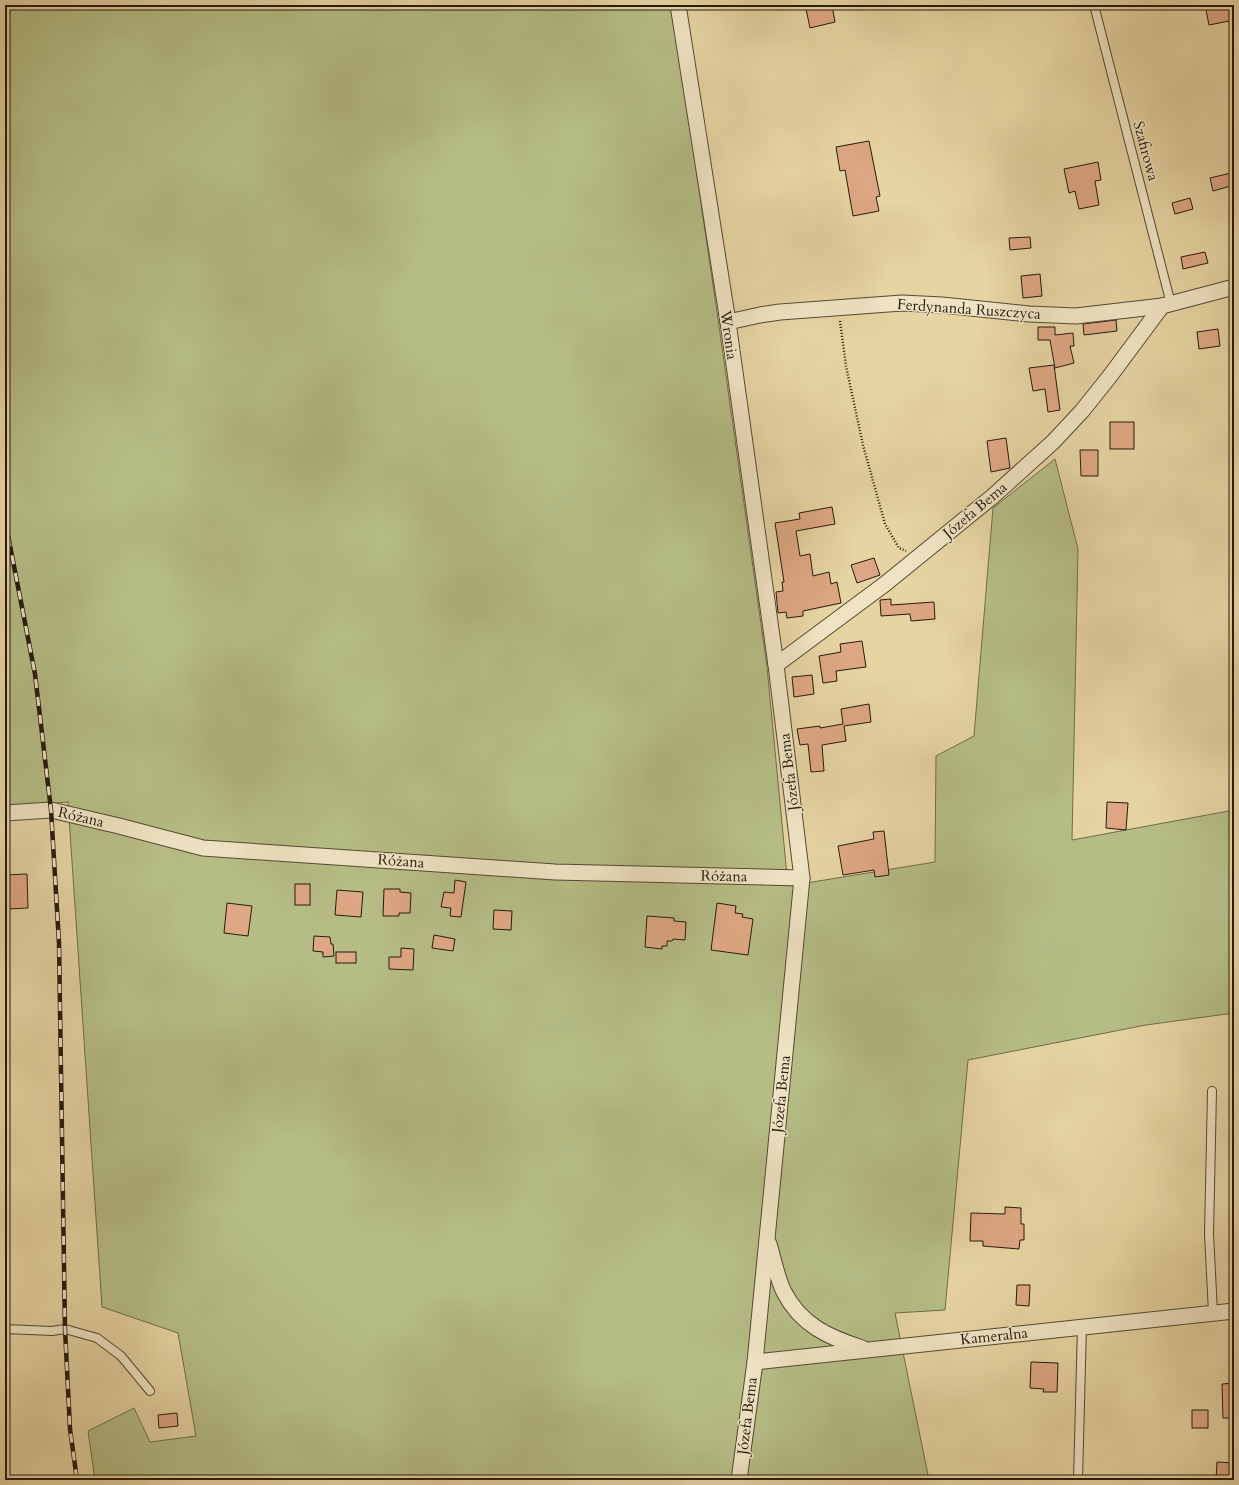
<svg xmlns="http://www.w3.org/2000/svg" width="1239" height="1485" font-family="Cardo,serif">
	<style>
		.green { fill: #b5bd85; stroke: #6e6c4a }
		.building { fill: #dea783; stroke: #261a0f }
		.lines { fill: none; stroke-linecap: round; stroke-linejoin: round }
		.service-casing { stroke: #564834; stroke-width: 10 }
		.minor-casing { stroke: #564834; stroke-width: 17 }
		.path { stroke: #261a0f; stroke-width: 2.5; stroke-dasharray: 1 2; stroke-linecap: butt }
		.service { stroke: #efe3c3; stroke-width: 8 }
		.minor { stroke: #efe3c3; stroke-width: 15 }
		.rail-casing { stroke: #261a0f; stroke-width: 4.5 }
		.rail { stroke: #efe3c3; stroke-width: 3; stroke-dasharray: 9; stroke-linecap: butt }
		.labels { text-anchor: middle; stroke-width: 3; stroke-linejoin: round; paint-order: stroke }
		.street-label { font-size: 15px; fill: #261a0f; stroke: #efe3c3 }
	</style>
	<rect width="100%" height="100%" fill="#e6d4a2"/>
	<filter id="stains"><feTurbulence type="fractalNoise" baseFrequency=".005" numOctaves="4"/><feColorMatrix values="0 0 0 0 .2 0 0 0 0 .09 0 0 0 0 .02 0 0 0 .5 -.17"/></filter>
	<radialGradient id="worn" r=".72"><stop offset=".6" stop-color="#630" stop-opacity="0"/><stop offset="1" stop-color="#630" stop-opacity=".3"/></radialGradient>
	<polygon class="green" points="5,5 672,5 718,319 767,667 788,886 935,862 936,756 974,736 993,508 1055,459 1078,549 1072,840 1234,810 1234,1013 1146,1025 968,1060 945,1310 895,1313 929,1480 95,1480 88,1431 134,1408 150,1442 196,1436 178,1333 102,1307 68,802 5,807"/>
	<g class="building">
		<polygon points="823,5 832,5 835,22 810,28 806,9"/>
		<polygon points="1205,5 1231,5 1234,20 1209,25"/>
		<polygon points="869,141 880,196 876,197 879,211 853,216 845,170 840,171 836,147"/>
		<polygon points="1098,162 1101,180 1095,181 1099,205 1079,209 1075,191 1069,193 1064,169"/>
		<polygon points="1231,173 1234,185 1213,191 1210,178"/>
		<polygon points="1190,198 1193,209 1175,214 1172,203"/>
		<polygon points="1030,237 1031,248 1010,250 1009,238"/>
		<polygon points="1205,252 1208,263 1183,269 1181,257"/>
		<polygon points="1040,274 1042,296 1023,298 1021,276"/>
		<polygon points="1116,320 1117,331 1084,335 1083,324"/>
		<polygon points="1038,327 1055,327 1055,335 1073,333 1074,346 1070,346 1074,363 1055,368 1050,340 1038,340"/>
		<polygon points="1218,329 1220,346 1199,349 1197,332"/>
		<polygon points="1054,365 1060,410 1048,412 1045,389 1033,391 1029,368"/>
		<rect x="1110" y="422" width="24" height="27"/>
		<polygon points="1006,438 1010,468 991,472 987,441"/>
		<polygon points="1080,450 1098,450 1098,476 1081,476"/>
		<polygon points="832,507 835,524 796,531 800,556 810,554 813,576 829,572 831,584 837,582 841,603 803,611 803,616 787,618 786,612 778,613 776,592 783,591 782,582 784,582 775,523 800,519 799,513"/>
		<polygon points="874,558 880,575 857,583 851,565"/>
		<polygon points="891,599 891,605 934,602 935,619 911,621 910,614 881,616 880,600"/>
		<polygon points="862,641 866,667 836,671 837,681 823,683 819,656 841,652 840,644"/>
		<polygon points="812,675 814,694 794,697 792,677"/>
		<polygon points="869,704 871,722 844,726 846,741 822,745 824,771 811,772 808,744 800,745 797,729 820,726 820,728 843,724 841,709"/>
		<polygon points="1107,802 1128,803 1126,830 1106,828"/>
		<polygon points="884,831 889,875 875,877 874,870 843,875 838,846 874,839 873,832"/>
		<polygon points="27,874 28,908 8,909 6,875"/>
		<polygon points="455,880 466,882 461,917 450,916 451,908 441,907 444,892 454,893"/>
		<rect x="295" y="884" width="15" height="21"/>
		<polygon points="384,889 400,889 400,892 411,893 410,913 399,913 399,916 383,916"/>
		<polygon points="337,890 363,892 361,917 335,915"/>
		<polygon points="227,903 252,906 248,936 224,933"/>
		<polygon points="717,903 736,906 735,913 743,914 742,917 753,919 748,955 711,950"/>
		<polygon points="494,910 512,911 511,930 493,929"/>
		<polygon points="647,916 674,918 674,921 686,922 685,940 673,939 672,941 667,941 667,946 662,946 662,949 645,947"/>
		<polygon points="434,935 455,939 453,951 432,948"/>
		<polygon points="314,936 330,937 331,944 333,944 334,956 323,957 323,952 313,951"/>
		<polygon points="401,948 414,949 413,970 389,969 389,957 401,957"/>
		<rect x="336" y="952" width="20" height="11"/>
		<polygon points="1005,1207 1021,1208 1021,1224 1024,1224 1024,1240 1020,1240 1019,1249 983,1246 983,1241 970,1241 971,1213 1005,1214"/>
		<polygon points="1017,1285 1030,1285 1029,1306 1016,1305"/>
		<polygon points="1031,1362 1058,1363 1057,1392 1043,1392 1044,1389 1030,1388"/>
		<polygon points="1234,1383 1234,1418 1223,1418 1222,1384"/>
		<rect x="1192" y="1410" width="16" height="18"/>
		<polygon points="177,1413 178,1426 159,1428 158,1415"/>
		<polygon points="1217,1462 1234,1463 1234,1480 1216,1480"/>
	</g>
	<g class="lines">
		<g class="service-casing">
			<g id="service">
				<polyline points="1094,5 1171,304"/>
				<polyline points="1212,1091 1209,1234 1213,1312"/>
				<polyline points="5,1329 52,1331 65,1329 97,1338 121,1356 150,1391"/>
				<polyline points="1078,1480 1082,1326"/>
			</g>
		</g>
		<g class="minor-casing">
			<g id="minor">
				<polyline points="678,5 728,322 776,665"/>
				<polyline points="728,322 760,315 780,312 902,303 942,305 1029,314 1076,316 1162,306"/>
				<polyline points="5,813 51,810 119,826 203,848 555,872 802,878"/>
				<path d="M769 1244C773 1257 778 1281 784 1292 801 1325 828 1337 862 1348"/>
				<polyline points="755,1362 1234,1311"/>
				<polyline points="739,1480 755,1362 802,878 776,665 885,584 992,497 1053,442 1082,411 1110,376 1162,306 1234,287"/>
			</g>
		</g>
		<polyline class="path" points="840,321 846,366 863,445 885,524 899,548 906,551"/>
		<use href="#service" class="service"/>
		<use href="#minor" class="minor"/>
		<g class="rail-casing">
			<polyline id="rail" points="5,520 35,674 51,810 59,943 65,1329 70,1429 77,1480"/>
		</g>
		<use href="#rail" class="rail"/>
	</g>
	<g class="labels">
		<g class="street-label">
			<text transform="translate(1146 151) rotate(75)" y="5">Szafirowa</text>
			<text transform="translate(969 309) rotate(4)" y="5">Ferdynanda Ruszczyca</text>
			<text transform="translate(729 335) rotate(82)" y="5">Wronia</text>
			<text transform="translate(975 510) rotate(-40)" y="5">Józefa Bema</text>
			<text transform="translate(789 772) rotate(-97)" y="5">Józefa Bema</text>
			<text transform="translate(81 817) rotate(13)" y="5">Różana</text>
			<text transform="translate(401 861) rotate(4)" y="5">Różana</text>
			<text transform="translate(724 876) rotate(1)" y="5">Różana</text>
			<text transform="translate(781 1094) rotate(-84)" y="5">Józefa Bema</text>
			<text transform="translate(994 1336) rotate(-6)" y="5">Kameralna</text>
			<text transform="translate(747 1416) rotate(-83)" y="5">Józefa Bema</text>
		</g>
	</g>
	<rect width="1239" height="1485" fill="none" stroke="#e6d4a2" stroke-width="20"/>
	<rect x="6" y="6" width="1227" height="1473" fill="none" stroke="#261a0f" stroke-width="2"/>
	<rect x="10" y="10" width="1219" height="1465" fill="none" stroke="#261a0f"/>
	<rect width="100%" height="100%" filter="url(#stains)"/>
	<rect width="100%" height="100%" fill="url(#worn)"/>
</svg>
